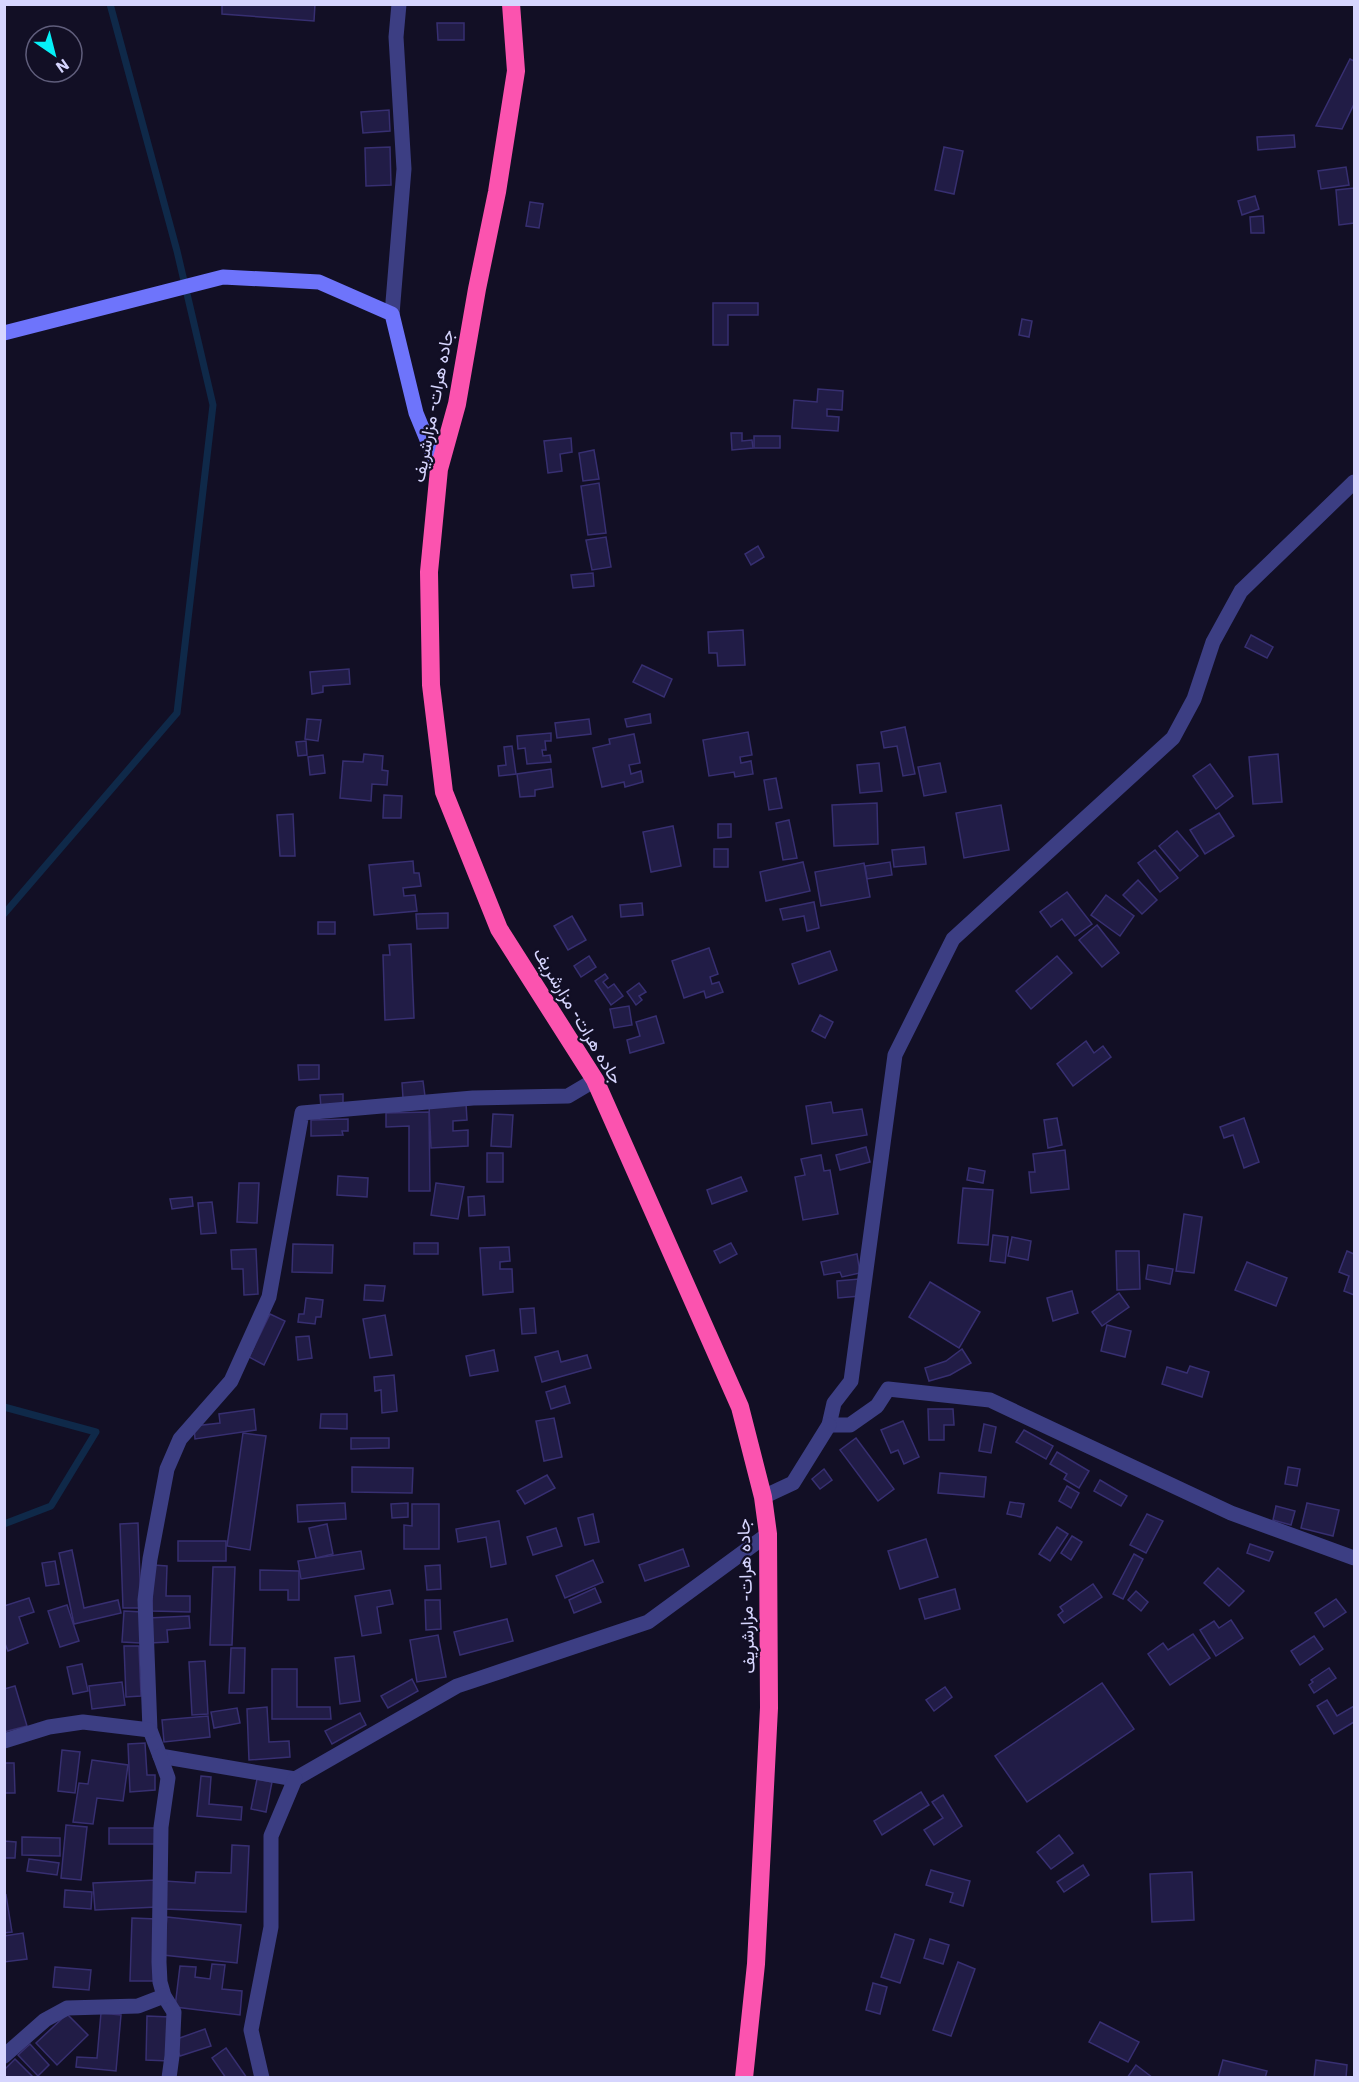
<svg xmlns="http://www.w3.org/2000/svg" width="1359" height="2082" font-family="'IBM Plex Sans',Vazirmatn,sans-serif">
	<style>
		.lines { fill: none; stroke-linecap: round; stroke-linejoin: round }
		.stream { stroke: #0f2949; stroke-width: 7 }
		.building { fill: #211c46; stroke: #372f71; stroke-width: 1.5 }
		.street { stroke: #3c3e83; stroke-width: 15 }
		.secondary { stroke: #6e74fb; stroke-width: 15 }
		.highway { stroke: #fb53af; stroke-width: 18 }
		.labels { text-anchor: middle; stroke-width: 4.5; stroke-linejoin: round; paint-order: stroke }
		.street-label { font-size: 18px; fill: #d6d5fe; stroke: #120f25 }
	</style>
	<rect width="100%" height="100%" fill="#120f25"/>
	<g class="lines">
		<g class="stream">
			<polyline points="4,914 177,713 213,405 177,251 110,4"/>
			<polyline points="4,1407 96,1432 51,1506 4,1524"/>
		</g>
	</g>
	<g class="building">
		<polygon points="222,4 315,4 314,21 222,14"/>
		<polygon points="437,23 464,23 464,40 438,40"/>
		<polygon points="1350,59 1354,61 1354,104 1342,129 1316,126"/>
		<polygon points="389,110 390,131 363,133 361,112"/>
		<polygon points="1294,135 1295,147 1258,150 1257,137"/>
		<polygon points="390,147 391,185 366,186 365,148"/>
		<polygon points="944,147 963,151 954,194 935,190"/>
		<polygon points="1346,167 1349,185 1321,189 1318,171"/>
		<polygon points="1354,188 1354,223 1339,225 1336,190"/>
		<polygon points="1255,196 1259,209 1242,215 1238,201"/>
		<polygon points="530,202 543,204 539,228 526,226"/>
		<polygon points="1263,216 1264,233 1251,233 1250,217"/>
		<polygon points="713,303 758,303 758,315 728,315 728,345 713,345"/>
		<polygon points="1022,319 1032,321 1029,337 1019,335"/>
		<polygon points="818,389 843,391 842,410 827,409 827,416 839,417 838,431 792,428 794,400 817,402"/>
		<polygon points="731,433 742,433 742,441 752,440 753,448 732,450"/>
		<rect x="754" y="436" width="26" height="12"/>
		<polygon points="571,438 572,452 560,454 562,471 548,473 544,441"/>
		<polygon points="594,450 599,479 583,481 579,453"/>
		<polygon points="599,483 606,533 588,535 581,486"/>
		<polygon points="606,537 611,567 592,570 586,540"/>
		<polygon points="758,546 764,557 751,565 745,554"/>
		<polygon points="593,573 594,586 573,588 571,575"/>
		<polygon points="743,630 745,665 718,666 717,653 709,653 708,632"/>
		<polygon points="1251,635 1273,647 1267,658 1245,647"/>
		<polygon points="642,665 672,679 664,697 633,682"/>
		<polygon points="349,669 350,684 323,686 323,692 312,694 310,672"/>
		<polygon points="650,714 651,723 627,727 625,719"/>
		<polygon points="307,719 321,720 318,741 305,739"/>
		<polygon points="589,719 591,734 557,738 555,723"/>
		<polygon points="905,727 915,774 903,776 897,746 884,748 881,732"/>
		<polygon points="748,732 752,755 740,757 741,763 751,761 753,774 735,777 734,772 709,776 703,740"/>
		<polygon points="551,733 551,741 545,741 546,750 542,750 543,756 550,755 551,762 527,764 525,748 518,749 517,736"/>
		<polygon points="634,734 640,763 629,765 631,774 641,771 643,782 625,787 624,782 602,787 593,748 610,744 609,739"/>
		<polygon points="306,741 307,755 298,756 296,742"/>
		<polygon points="512,746 516,774 499,776 498,766 506,765 504,747"/>
		<polygon points="364,754 383,756 382,770 388,771 387,785 372,784 371,801 340,798 343,761 363,762"/>
		<polygon points="1278,754 1282,802 1253,804 1249,757"/>
		<polygon points="323,755 325,773 310,775 308,757"/>
		<polygon points="879,763 882,791 860,793 857,765"/>
		<polygon points="940,763 946,792 924,796 918,767"/>
		<polygon points="1210,764 1233,796 1216,809 1193,776"/>
		<polygon points="551,769 553,787 535,790 535,796 520,797 517,774"/>
		<polygon points="776,778 782,808 769,810 764,780"/>
		<polygon points="384,795 402,796 401,818 383,818"/>
		<polygon points="877,803 878,844 834,846 832,805"/>
		<polygon points="1001,805 1009,850 964,858 956,813"/>
		<polygon points="1219,813 1234,836 1205,854 1190,830"/>
		<polygon points="293,814 295,856 280,856 277,815"/>
		<polygon points="789,820 797,858 783,860 776,823"/>
		<polygon points="718,824 731,824 731,837 718,838"/>
		<polygon points="673,826 681,866 651,872 643,832"/>
		<polygon points="1177,831 1198,856 1180,871 1159,846"/>
		<polygon points="924,847 926,864 894,867 892,850"/>
		<rect x="714" y="849" width="14" height="18"/>
		<polygon points="1155,850 1178,878 1160,892 1138,863"/>
		<polygon points="413,861 414,873 419,873 421,886 403,888 404,896 415,895 417,911 374,915 369,865"/>
		<polygon points="803,862 810,891 766,901 760,872"/>
		<polygon points="890,862 892,875 867,879 865,866"/>
		<polygon points="864,863 870,897 821,906 815,872"/>
		<polygon points="1138,880 1157,900 1142,914 1123,895"/>
		<polygon points="1067,892 1092,924 1075,936 1062,919 1051,927 1040,912"/>
		<polygon points="1106,895 1134,916 1120,936 1091,915"/>
		<polygon points="814,902 819,928 807,931 804,916 783,920 780,909"/>
		<polygon points="642,903 643,915 621,917 620,905"/>
		<polygon points="448,913 448,928 417,929 416,914"/>
		<polygon points="572,916 586,940 568,950 554,926"/>
		<rect x="318" y="922" width="17" height="12"/>
		<polygon points="1097,925 1119,953 1102,967 1079,940"/>
		<polygon points="411,944 414,1018 385,1020 383,955 390,955 389,945"/>
		<polygon points="709,948 718,974 710,977 712,984 719,982 723,992 706,998 704,991 684,998 672,961"/>
		<polygon points="830,951 837,970 799,984 792,964"/>
		<polygon points="589,956 596,967 581,977 574,966"/>
		<polygon points="1057,956 1072,973 1031,1009 1016,991"/>
		<polygon points="605,974 608,978 603,982 608,988 614,984 623,996 611,1005 595,981"/>
		<polygon points="639,983 646,992 639,996 642,1000 636,1005 627,992"/>
		<polygon points="629,1006 632,1025 614,1028 610,1009"/>
		<polygon points="820,1015 833,1022 825,1038 812,1031"/>
		<polygon points="656,1016 664,1043 630,1053 627,1040 640,1036 636,1022"/>
		<polygon points="1086,1041 1094,1053 1103,1046 1111,1057 1073,1086 1057,1064"/>
		<polygon points="298,1065 319,1065 319,1079 299,1080"/>
		<polygon points="423,1081 425,1096 403,1098 402,1083"/>
		<polygon points="343,1094 343,1107 321,1108 320,1095"/>
		<polygon points="831,1102 833,1113 862,1109 867,1135 812,1144 806,1106"/>
		<polygon points="466,1103 467,1120 453,1121 453,1131 468,1130 468,1146 431,1148 429,1105"/>
		<polygon points="429,1112 430,1191 409,1191 409,1126 386,1127 386,1113"/>
		<polygon points="493,1114 513,1115 511,1147 491,1146"/>
		<polygon points="1057,1118 1062,1145 1048,1148 1044,1120"/>
		<polygon points="1244,1118 1259,1162 1244,1168 1233,1135 1224,1138 1220,1127"/>
		<polygon points="348,1119 348,1131 342,1131 343,1135 311,1136 311,1120"/>
		<polygon points="866,1147 870,1162 840,1170 836,1155"/>
		<polygon points="1065,1150 1069,1189 1031,1193 1029,1172 1035,1172 1033,1154"/>
		<rect x="487" y="1153" width="16" height="29"/>
		<polygon points="821,1155 824,1171 830,1170 838,1214 803,1220 795,1177 805,1175 801,1159"/>
		<polygon points="969,1168 985,1171 983,1183 967,1180"/>
		<polygon points="338,1176 368,1178 367,1197 337,1195"/>
		<polygon points="741,1177 747,1191 712,1204 707,1190"/>
		<polygon points="239,1183 259,1183 257,1223 237,1222"/>
		<polygon points="436,1183 464,1187 458,1219 431,1215"/>
		<polygon points="963,1188 993,1190 988,1245 958,1243"/>
		<polygon points="484,1196 485,1215 469,1216 468,1197"/>
		<polygon points="192,1197 193,1206 172,1209 170,1199"/>
		<polygon points="212,1202 216,1233 201,1234 198,1203"/>
		<polygon points="1184,1214 1202,1217 1194,1273 1176,1271"/>
		<polygon points="993,1235 1008,1237 1005,1263 990,1261"/>
		<polygon points="1012,1237 1031,1241 1028,1260 1008,1256"/>
		<rect x="414" y="1243" width="24" height="11"/>
		<polygon points="731,1243 737,1254 720,1263 714,1251"/>
		<polygon points="293,1244 333,1245 332,1273 292,1272"/>
		<polygon points="509,1247 510,1261 500,1262 500,1269 512,1269 513,1292 483,1295 480,1248"/>
		<polygon points="256,1249 258,1294 244,1295 243,1269 232,1269 231,1250"/>
		<polygon points="1116,1251 1139,1251 1140,1289 1117,1290"/>
		<polygon points="1347,1251 1354,1254 1354,1295 1344,1291 1349,1276 1339,1272"/>
		<polygon points="857,1254 860,1273 842,1277 840,1272 824,1275 821,1262"/>
		<polygon points="1247,1262 1287,1278 1276,1306 1235,1290"/>
		<polygon points="1148,1265 1173,1269 1170,1284 1146,1279"/>
		<polygon points="859,1279 860,1296 838,1298 837,1281"/>
		<polygon points="930,1282 980,1312 959,1348 909,1317"/>
		<polygon points="365,1285 385,1286 383,1301 364,1300"/>
		<polygon points="1072,1291 1078,1313 1053,1321 1047,1298"/>
		<polygon points="1119,1293 1129,1307 1102,1326 1092,1312"/>
		<polygon points="306,1298 323,1300 321,1317 316,1317 315,1324 298,1322 299,1314 304,1314"/>
		<polygon points="534,1308 536,1333 522,1334 520,1309"/>
		<polygon points="270,1314 285,1321 264,1365 249,1357"/>
		<polygon points="385,1315 392,1355 370,1358 363,1319"/>
		<polygon points="1107,1325 1131,1331 1125,1357 1101,1351"/>
		<polygon points="309,1336 312,1358 298,1360 296,1337"/>
		<polygon points="962,1349 971,1363 950,1375 929,1381 925,1368 946,1361"/>
		<polygon points="494,1350 498,1371 470,1376 466,1356"/>
		<polygon points="558,1351 561,1362 587,1355 591,1368 542,1382 535,1357"/>
		<polygon points="1190,1366 1209,1372 1202,1397 1162,1384 1167,1367 1187,1373"/>
		<polygon points="394,1375 397,1411 382,1413 381,1390 375,1391 374,1377"/>
		<polygon points="565,1386 570,1403 551,1409 546,1392"/>
		<polygon points="254,1409 256,1430 195,1439 194,1426 220,1423 219,1414"/>
		<polygon points="928,1409 953,1409 954,1425 944,1425 944,1440 929,1440"/>
		<polygon points="321,1414 347,1414 347,1429 320,1428"/>
		<polygon points="554,1418 562,1457 544,1461 536,1421"/>
		<polygon points="903,1421 919,1457 904,1464 898,1450 891,1453 881,1430"/>
		<polygon points="984,1424 996,1427 991,1453 979,1451"/>
		<polygon points="1024,1430 1053,1446 1046,1459 1016,1442"/>
		<polygon points="243,1433 266,1436 250,1550 227,1546"/>
		<polygon points="351,1438 389,1438 389,1448 351,1449"/>
		<polygon points="856,1438 894,1489 878,1501 840,1450"/>
		<polygon points="1057,1452 1089,1471 1079,1488 1064,1479 1067,1474 1050,1464"/>
		<polygon points="352,1467 413,1468 412,1493 352,1492"/>
		<polygon points="1288,1467 1300,1469 1297,1486 1285,1484"/>
		<polygon points="824,1469 832,1480 820,1489 812,1479"/>
		<polygon points="940,1473 986,1477 984,1497 938,1493"/>
		<polygon points="547,1475 555,1488 525,1504 517,1491"/>
		<polygon points="1100,1480 1127,1496 1121,1506 1094,1491"/>
		<polygon points="1067,1486 1079,1493 1071,1508 1059,1501"/>
		<polygon points="1010,1502 1024,1504 1021,1517 1007,1514"/>
		<polygon points="345,1503 346,1519 298,1522 297,1505"/>
		<polygon points="408,1503 408,1517 392,1518 391,1504"/>
		<polygon points="1307,1503 1339,1510 1333,1536 1301,1528"/>
		<polygon points="412,1504 439,1504 439,1549 404,1549 404,1525 412,1526"/>
		<polygon points="1276,1506 1295,1511 1291,1525 1273,1520"/>
		<polygon points="593,1514 599,1542 585,1545 578,1518"/>
		<polygon points="1147,1514 1163,1521 1146,1553 1130,1545"/>
		<polygon points="499,1521 506,1564 491,1567 486,1537 458,1542 456,1529"/>
		<polygon points="138,1523 141,1608 123,1608 120,1524"/>
		<polygon points="327,1524 333,1554 316,1558 309,1528"/>
		<polygon points="1057,1527 1068,1534 1050,1561 1039,1554"/>
		<polygon points="556,1528 562,1546 533,1555 527,1537"/>
		<polygon points="1072,1536 1082,1542 1071,1560 1061,1553"/>
		<polygon points="926,1539 938,1577 900,1589 888,1551"/>
		<rect x="178" y="1541" width="48" height="20"/>
		<polygon points="1250,1544 1273,1552 1269,1561 1247,1553"/>
		<polygon points="683,1549 689,1566 645,1581 639,1565"/>
		<polygon points="72,1550 84,1608 118,1600 121,1613 74,1624 59,1553"/>
		<polygon points="361,1551 364,1569 301,1579 298,1561"/>
		<polygon points="1134,1554 1143,1559 1123,1599 1113,1594"/>
		<polygon points="593,1560 603,1582 565,1598 556,1576"/>
		<polygon points="55,1561 59,1584 46,1586 42,1563"/>
		<polygon points="153,1565 167,1566 166,1596 190,1596 190,1612 152,1611"/>
		<polygon points="440,1565 441,1589 427,1590 425,1566"/>
		<polygon points="213,1567 235,1567 232,1645 210,1645"/>
		<polygon points="1218,1568 1244,1591 1229,1606 1204,1583"/>
		<polygon points="260,1570 299,1571 299,1600 288,1600 288,1590 260,1590"/>
		<polygon points="1093,1584 1102,1597 1064,1623 1058,1615 1063,1611 1060,1607"/>
		<polygon points="595,1588 601,1602 574,1613 569,1600"/>
		<polygon points="955,1589 960,1609 925,1619 919,1599"/>
		<polygon points="390,1590 393,1604 377,1607 381,1633 362,1636 355,1596"/>
		<polygon points="1136,1591 1148,1602 1141,1611 1128,1600"/>
		<polygon points="29,1598 34,1612 19,1617 28,1643 8,1651 4,1641 4,1606"/>
		<polygon points="1336,1599 1346,1612 1324,1627 1315,1613"/>
		<polygon points="425,1600 440,1600 441,1629 426,1630"/>
		<polygon points="67,1605 79,1641 60,1647 48,1611"/>
		<polygon points="124,1611 142,1612 140,1643 122,1642"/>
		<polygon points="189,1616 190,1628 167,1630 168,1642 150,1643 148,1618"/>
		<polygon points="507,1619 513,1641 460,1655 454,1632"/>
		<polygon points="1231,1620 1243,1638 1216,1656 1200,1630 1214,1621 1219,1628"/>
		<polygon points="1193,1634 1210,1658 1170,1685 1148,1654 1163,1643 1168,1650"/>
		<polygon points="438,1635 446,1677 417,1682 410,1640"/>
		<polygon points="1314,1636 1323,1649 1300,1665 1291,1651"/>
		<polygon points="124,1646 139,1646 141,1696 126,1697"/>
		<polygon points="231,1648 245,1648 244,1693 229,1693"/>
		<polygon points="354,1656 360,1701 340,1704 335,1658"/>
		<polygon points="205,1661 208,1714 192,1715 189,1662"/>
		<polygon points="82,1664 88,1691 73,1694 67,1667"/>
		<polygon points="1329,1668 1336,1678 1314,1693 1309,1685 1313,1682 1311,1680"/>
		<polygon points="272,1669 297,1669 297,1707 330,1707 331,1719 272,1719"/>
		<polygon points="412,1679 418,1691 388,1708 381,1696"/>
		<polygon points="122,1682 125,1705 92,1709 89,1686"/>
		<polygon points="1102,1683 1134,1729 1027,1802 995,1756"/>
		<polygon points="15,1686 27,1726 4,1732 4,1689"/>
		<polygon points="945,1687 952,1697 934,1711 926,1700"/>
		<polygon points="1327,1700 1337,1716 1354,1706 1354,1722 1334,1734 1317,1706"/>
		<polygon points="267,1707 269,1742 289,1741 290,1757 249,1760 247,1709"/>
		<polygon points="237,1708 240,1723 214,1728 211,1712"/>
		<polygon points="360,1713 366,1725 332,1744 325,1731"/>
		<polygon points="208,1716 210,1737 164,1742 162,1720"/>
		<polygon points="145,1743 147,1775 155,1775 155,1790 130,1792 128,1744"/>
		<polygon points="62,1750 80,1752 75,1793 58,1791"/>
		<polygon points="92,1760 128,1765 123,1801 97,1798 93,1824 73,1822 79,1783 88,1784"/>
		<polygon points="4,1763 14,1763 15,1793 4,1793"/>
		<polygon points="201,1776 211,1777 209,1804 242,1807 241,1820 197,1816"/>
		<polygon points="257,1779 272,1782 266,1812 251,1809"/>
		<polygon points="921,1792 929,1805 882,1835 874,1821"/>
		<polygon points="943,1795 962,1826 934,1845 924,1830 943,1818 932,1802"/>
		<polygon points="66,1825 87,1827 81,1880 61,1878"/>
		<rect x="109" y="1828" width="47" height="16"/>
		<polygon points="1059,1835 1073,1853 1051,1869 1037,1852"/>
		<polygon points="22,1837 60,1838 60,1856 22,1855"/>
		<polygon points="4,1841 16,1842 15,1858 4,1858"/>
		<polygon points="232,1845 249,1846 246,1912 164,1909 165,1881 195,1883 196,1872 231,1873"/>
		<polygon points="29,1859 59,1863 57,1875 27,1871"/>
		<polygon points="1083,1865 1089,1875 1064,1892 1057,1882"/>
		<polygon points="931,1870 970,1881 963,1906 950,1902 953,1893 926,1885"/>
		<polygon points="1192,1872 1194,1920 1152,1922 1150,1874"/>
		<polygon points="156,1880 157,1907 95,1910 93,1883"/>
		<polygon points="65,1890 92,1892 91,1909 64,1907"/>
		<polygon points="6,1895 12,1932 4,1933 4,1896"/>
		<polygon points="167,1917 241,1925 237,1963 163,1955"/>
		<polygon points="132,1918 157,1919 155,1981 130,1981"/>
		<polygon points="23,1933 27,1959 4,1962 4,1936"/>
		<polygon points="895,1934 914,1940 900,1983 881,1977"/>
		<polygon points="930,1939 949,1945 943,1964 924,1958"/>
		<polygon points="958,1962 975,1969 951,2036 933,2030"/>
		<polygon points="212,1964 225,1965 222,1989 242,1991 240,2015 175,2007 180,1966 196,1967 195,1977 210,1979"/>
		<polygon points="55,1967 91,1970 89,1990 53,1987"/>
		<polygon points="873,1983 887,1987 880,2014 866,2010"/>
		<polygon points="101,2013 121,2015 116,2071 76,2067 77,2057 97,2058"/>
		<polygon points="67,2014 88,2035 57,2065 36,2043"/>
		<polygon points="147,2016 170,2017 169,2061 146,2060"/>
		<polygon points="1100,2022 1139,2042 1128,2062 1089,2042"/>
		<polygon points="205,2029 211,2046 180,2056 174,2040"/>
		<polygon points="30,2044 49,2065 38,2076 18,2055"/>
		<polygon points="226,2048 247,2078 226,2078 212,2058"/>
		<polygon points="15,2059 32,2076 31,2078 4,2078 4,2070"/>
		<polygon points="1223,2060 1267,2071 1265,2078 1218,2078"/>
		<polygon points="1316,2060 1347,2065 1346,2078 1314,2078"/>
		<polygon points="1136,2065 1153,2078 1127,2078"/>
	</g>
	<g class="lines">
		<g class="street">
			<polyline points="392,314 404,169 396,37 399,4"/>
			<polyline points="1354,482 1241,591 1213,642 1194,699 1173,738 953,939 895,1055 851,1381 834,1403 829,1425 850,1425 877,1406 888,1389 990,1400 1231,1513 1354,1558"/>
			<polyline points="595,1080 568,1096 473,1098 302,1113 269,1297 231,1381 180,1439 167,1469 150,1559 145,1600 150,1730 160,1756 295,1779 457,1686 648,1622 768,1534"/>
			<polyline points="763,1497 793,1483 829,1425"/>
			<polyline points="4,1741 49,1727 83,1722 150,1730"/>
			<polyline points="160,1756 168,1778 161,1827 159,1962 160,1982 164,1996 174,2012 172,2056 169,2078"/>
			<polyline points="4,2056 45,2020 67,2008 138,2006 164,1996"/>
			<polyline points="262,2078 251,2030 271,1927 271,1836 295,1779"/>
		</g>
		<polyline class="secondary" points="4,333 223,277 319,282 392,314 416,413 439,469"/>
		<polyline class="highway" points="511,4 516,71 497,192 477,289 457,404 439,469 429,572 431,685 444,792 499,929 595,1080 740,1407 763,1497 768,1534 769,1708 756,1964 744,2078"/>
	</g>
	<g class="labels">
		<g class="street-label">
			<text transform="translate(433 406) rotate(-79)" y="6">جاده هرات- مزارشریف</text>
			<text transform="translate(578 1016) rotate(59)" y="6">جاده هرات- مزارشریف</text>
			<text transform="translate(746 1596) rotate(-92)" y="6">جاده هرات- مزارشریف</text>
		</g>
	</g>
	<rect width="1359" height="2082" fill="none" stroke="#d6d5fe" stroke-width="12"/>
	<g transform="translate(54 54) rotate(145)"><circle r="28" fill="#120f25" stroke="#605e7c" stroke-width="1.5"/>
	<path d="M0-4.5L10 22L0 15L-10 22Z" fill="#06f1f8"/>
	<text y="-9" font-size="16" font-weight="bold" text-anchor="middle" fill="#d6d5fe">N</text>
	</g>
</svg>
